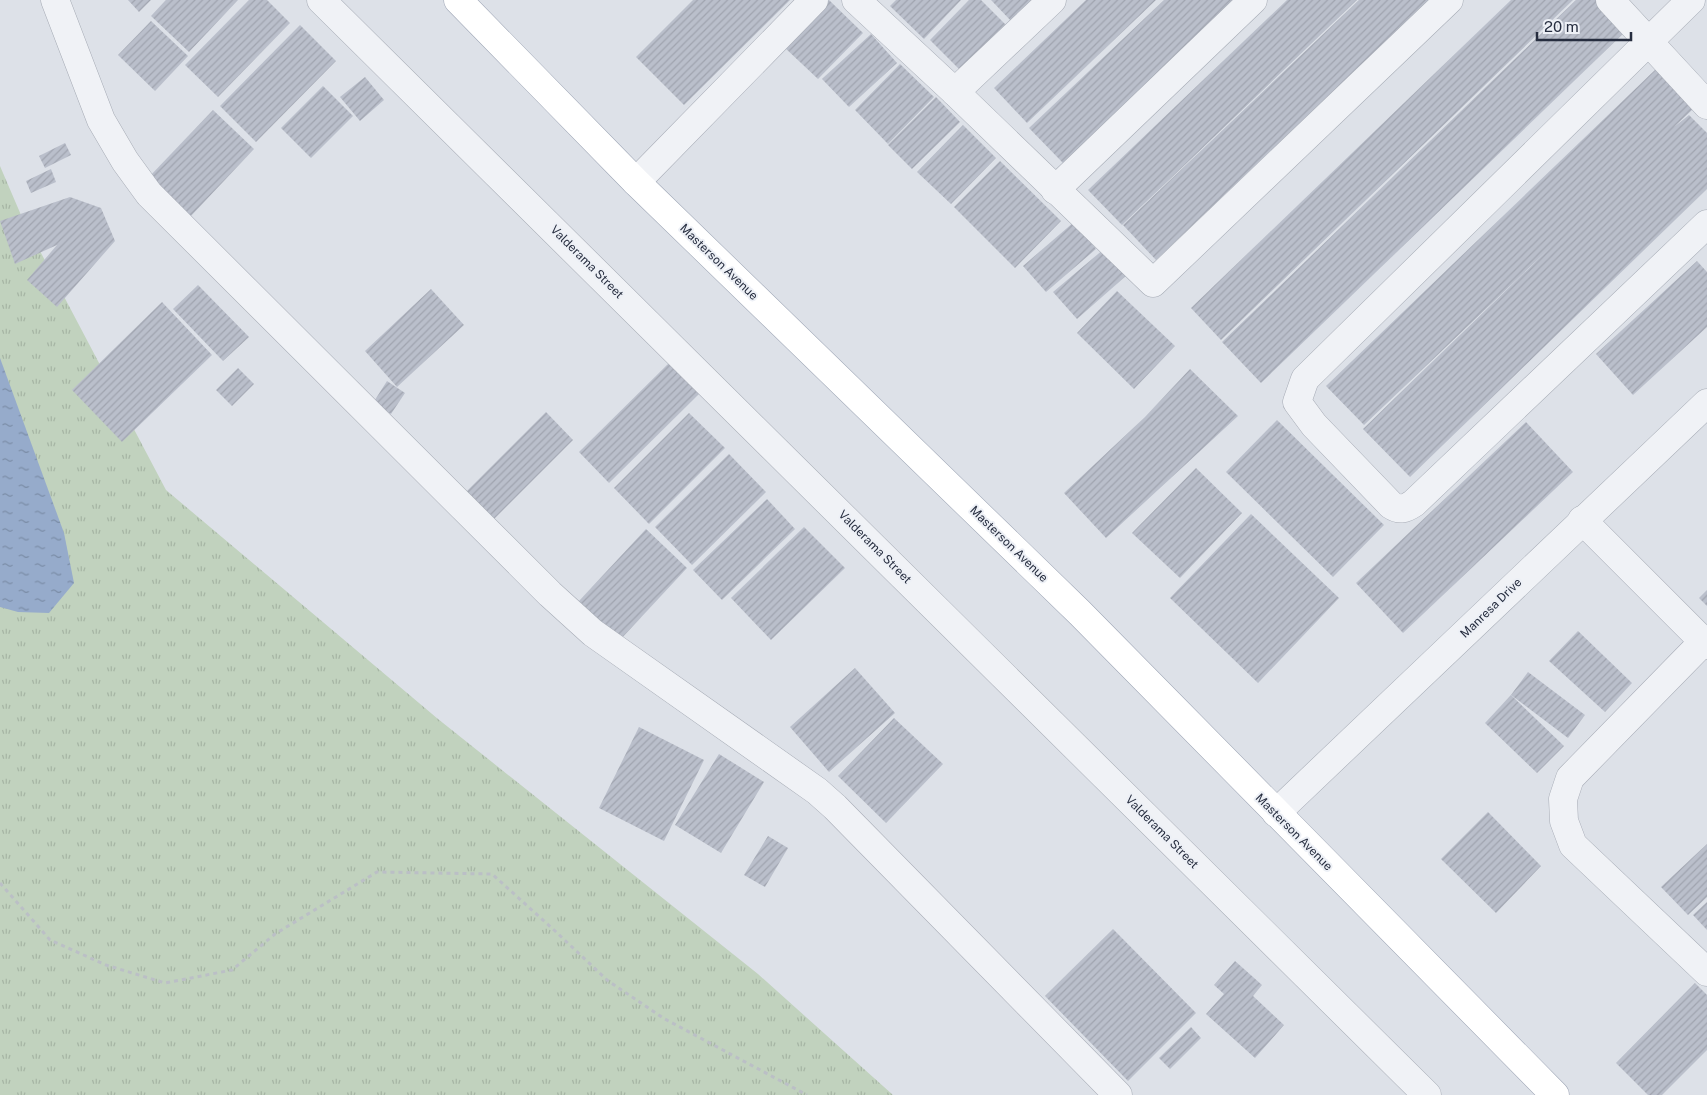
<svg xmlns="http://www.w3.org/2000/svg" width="1707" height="1095" font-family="'Public Sans',sans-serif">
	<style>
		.grass { fill: url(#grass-tufts) }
		.water { fill: url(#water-ripples) }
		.building { fill: url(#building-hatch) }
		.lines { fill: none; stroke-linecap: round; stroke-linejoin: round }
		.minor-casing { stroke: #a6abb5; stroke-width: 29 }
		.tertiary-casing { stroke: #a6abb5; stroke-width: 29 }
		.primary-casing { stroke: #9ca4b4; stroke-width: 29 }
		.path { stroke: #bbbfc6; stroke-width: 3; stroke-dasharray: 4 4; stroke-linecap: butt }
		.minor { stroke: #f0f2f6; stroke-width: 28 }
		.tertiary { stroke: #f0f2f6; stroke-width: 28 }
		.primary { stroke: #fff; stroke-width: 28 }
		.labels { text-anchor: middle; stroke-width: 4; stroke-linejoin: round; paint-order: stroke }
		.street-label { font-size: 12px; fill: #262d3f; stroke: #edf0f6 }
	</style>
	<defs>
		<pattern id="grass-tufts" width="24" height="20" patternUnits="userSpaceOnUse" patternTransform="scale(1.25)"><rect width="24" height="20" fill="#c1d2be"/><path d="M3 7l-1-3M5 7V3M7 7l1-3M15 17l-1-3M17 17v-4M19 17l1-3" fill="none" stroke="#a6b5a4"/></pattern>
		<pattern id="water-ripples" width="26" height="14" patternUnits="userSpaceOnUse" patternTransform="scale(1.25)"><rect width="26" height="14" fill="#96abcb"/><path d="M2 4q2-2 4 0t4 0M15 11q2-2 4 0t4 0" fill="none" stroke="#7a8ca6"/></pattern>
		<pattern id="building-hatch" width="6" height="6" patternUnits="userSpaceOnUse" patternTransform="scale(1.25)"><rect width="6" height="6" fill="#babfcb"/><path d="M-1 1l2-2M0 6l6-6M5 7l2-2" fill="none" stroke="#a0a4af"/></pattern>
	</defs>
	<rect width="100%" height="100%" fill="#dde1e8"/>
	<polygon class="grass" points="0,166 21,215 166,490 438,719 758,974 893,1095 0,1095"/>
	<polygon class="water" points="0,358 64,533 74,583 49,613 18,612 0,607"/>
	<g class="building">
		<polygon points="128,0 151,0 139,12"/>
		<polygon points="166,0 238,0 189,52 151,16"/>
		<polygon points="249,0 267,0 290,23 218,97 185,65"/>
		<polygon points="693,0 790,0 684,105 636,57"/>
		<polygon points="829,0 863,33 818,79 784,47"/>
		<polygon points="896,0 961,0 924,39 890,6"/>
		<polygon points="969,0 981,0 1007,26 962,72 930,40"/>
		<polygon points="991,0 1037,0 1013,23"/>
		<polygon points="1086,0 1156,0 1027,123 994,88"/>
		<polygon points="1164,0 1234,0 1063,163 1029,128"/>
		<polygon points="1287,0 1357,0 1122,225 1088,190"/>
		<polygon points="1359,0 1429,0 1156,260 1123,225"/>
		<polygon points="1511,0 1573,0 1221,340 1191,308"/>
		<polygon points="1576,0 1601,0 1628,29 1261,383 1222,342"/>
		<polygon points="151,21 188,56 155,91 118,55"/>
		<polygon points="300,25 336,61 256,142 220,106"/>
		<polygon points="871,34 897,63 849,107 822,79"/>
		<polygon points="900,64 934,97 888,144 855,110"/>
		<polygon points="1656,69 1693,109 1674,127 1689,115 1707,133 1707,189 1410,477 1363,429 1555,243 1364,425 1326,386"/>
		<polygon points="365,77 384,100 360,121 340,97"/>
		<polygon points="323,86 353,116 311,158 281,128"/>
		<polygon points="936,97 960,122 912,169 888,145"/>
		<polygon points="213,110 254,149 190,217 149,177"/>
		<polygon points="963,125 996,158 951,204 917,172"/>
		<polygon points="65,143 71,155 45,168 39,156"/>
		<polygon points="1000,161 1061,221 1015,268 954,207"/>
		<polygon points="51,169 56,182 31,193 26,181"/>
		<polygon points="70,197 101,208 115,241 57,307 27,280 57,245 15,264 0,221"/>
		<polygon points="1074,222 1096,249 1046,292 1023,266"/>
		<polygon points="1104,249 1127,275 1077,319 1053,292"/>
		<polygon points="1697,261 1707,272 1707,327 1633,395 1596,354"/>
		<polygon points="198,285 249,337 223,361 173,309"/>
		<polygon points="431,289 464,325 397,387 365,351"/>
		<polygon points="1117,291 1175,346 1134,389 1077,333"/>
		<polygon points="162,302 212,355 122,442 72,390"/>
		<polygon points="670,362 700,393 609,483 579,452"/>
		<polygon points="238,368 254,384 232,406 216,390"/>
		<polygon points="1190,369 1238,416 1106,538 1064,493 1145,417"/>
		<polygon points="387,381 405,393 391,414 373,403"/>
		<polygon points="546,412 573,440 490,523 463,495"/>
		<polygon points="689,413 725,448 649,524 614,488"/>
		<polygon points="1277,420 1384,525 1333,577 1226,472"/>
		<polygon points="1526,422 1573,472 1403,633 1356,583"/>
		<polygon points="729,454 766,492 692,565 655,527"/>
		<polygon points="1196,468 1242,513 1180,578 1132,533"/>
		<polygon points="767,499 795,529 722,600 693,570"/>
		<polygon points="1251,514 1339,598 1258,683 1170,598"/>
		<polygon points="804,527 845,568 771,640 731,598"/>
		<polygon points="646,529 687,568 620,640 579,601"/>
		<polygon points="1707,590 1707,606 1699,598"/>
		<polygon points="1578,631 1632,683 1605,712 1549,661"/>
		<polygon points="855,668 895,713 829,772 790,727"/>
		<polygon points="1528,672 1585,715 1568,738 1511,695"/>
		<polygon points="1511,695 1564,746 1537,773 1485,723"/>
		<polygon points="894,718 943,764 886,823 838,776"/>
		<polygon points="639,727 704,760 664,841 599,808"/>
		<polygon points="719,754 764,782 721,853 675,825"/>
		<polygon points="1488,812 1541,866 1496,913 1441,859"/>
		<polygon points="768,836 788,848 765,887 744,875"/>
		<polygon points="1707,844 1707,897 1688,915 1661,887"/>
		<polygon points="1707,902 1707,930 1693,915"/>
		<polygon points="1113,929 1196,1013 1128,1081 1045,996"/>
		<polygon points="1235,961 1262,985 1253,996 1284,1025 1255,1058 1206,1014 1224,994 1214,985"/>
		<polygon points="1695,983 1707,995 1707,1050 1662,1095 1648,1095 1616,1063"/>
		<polygon points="1191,1027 1201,1038 1170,1069 1159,1058"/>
	</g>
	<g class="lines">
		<g class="minor-casing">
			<g id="minor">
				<polyline points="55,0 101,120 125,161 149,194 550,594 593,633 817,791 835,807 1118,1095"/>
				<polyline points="321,0 1427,1095"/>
				<polyline points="856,0 955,92 1153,283 1449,0"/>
				<polyline points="1610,0 1707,105"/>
				<path d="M1691 0 1305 379 1297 402 1314 425 1391 505C1400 511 1405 509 1414 503L1707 224"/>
				<polyline points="955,92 1052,0"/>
				<polyline points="636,182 814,0"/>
				<polyline points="1055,190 1253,0"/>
				<polyline points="1582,520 1707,645"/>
				<polyline points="1703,642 1570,778 1563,799 1564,821 1573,845 1707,972"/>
			</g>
		</g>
		<g class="tertiary-casing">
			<polyline id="tertiary" points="1276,813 1707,403"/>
		</g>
		<g class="primary-casing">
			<polyline id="primary" points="458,0 636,182 1080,613 1555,1095"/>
		</g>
		<polyline class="path" points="0,883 50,940 106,965 165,983 232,970 275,934 377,872 492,874 554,930 607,980 663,1018 807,1095"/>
		<use href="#minor" class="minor"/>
		<use href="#tertiary" class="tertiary"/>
		<use href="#primary" class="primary"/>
	</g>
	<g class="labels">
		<g class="street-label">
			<text transform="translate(587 262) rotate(45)" y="4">Valderama Street</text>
			<text transform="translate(719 262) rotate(44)" y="4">Masterson Avenue</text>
			<text transform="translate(1009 544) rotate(44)" y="4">Masterson Avenue</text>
			<text transform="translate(875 547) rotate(45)" y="4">Valderama Street</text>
			<text transform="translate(1491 608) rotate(-44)" y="4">Manresa Drive</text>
			<text transform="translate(1162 832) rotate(45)" y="4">Valderama Street</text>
			<text transform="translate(1294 832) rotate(45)" y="4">Masterson Avenue</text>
		</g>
	</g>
	<path d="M1537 32v8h94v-8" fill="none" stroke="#262d3f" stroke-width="2.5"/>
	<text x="1544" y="32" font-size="15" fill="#262d3f" stroke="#edf0f6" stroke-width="4" paint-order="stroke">20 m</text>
</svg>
